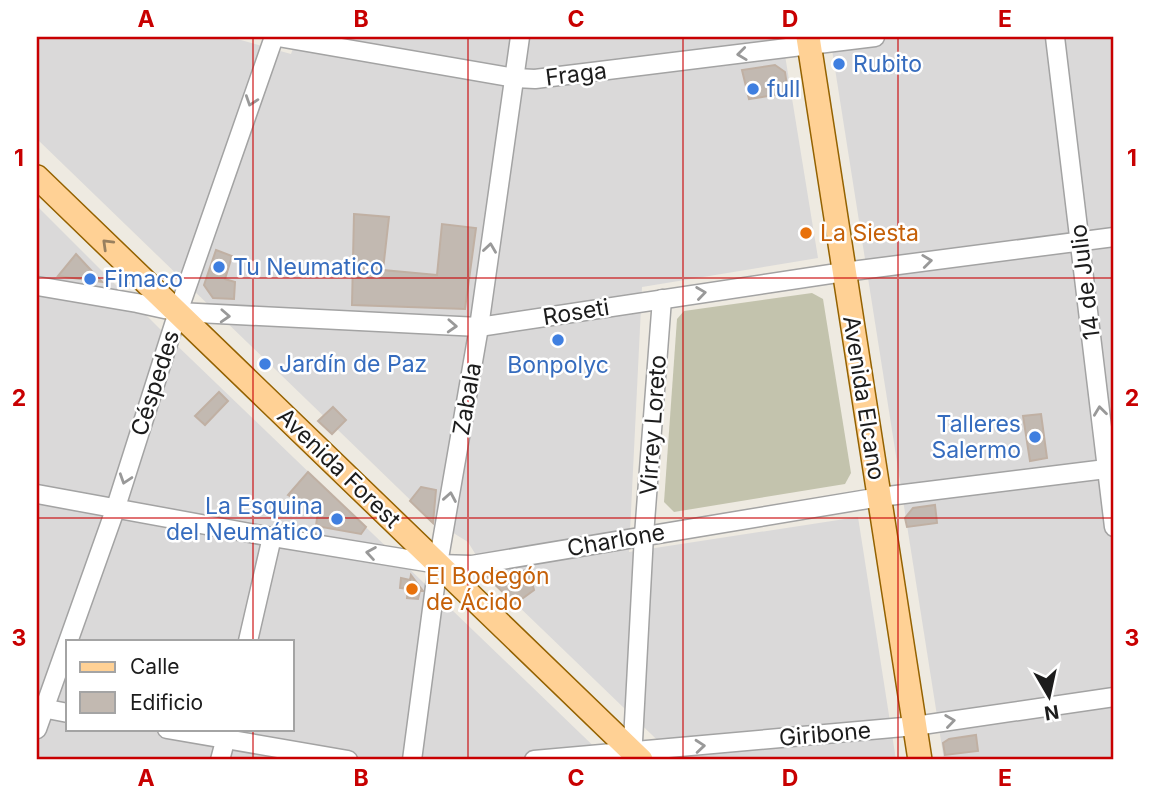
<svg xmlns="http://www.w3.org/2000/svg" width="1151" height="797" font-family="Inter,sans-serif">
	<style>
		.residential { fill: #dad9d9; fill-rule: evenodd }
		.construction { fill: #c3c3ad }
		.building { fill: #c2b9b1; stroke: #c0b0a3; stroke-width: 2 }
		.lines { fill: none; stroke-linecap: round; stroke-linejoin: round }
		.minor-casing { stroke: #a3a3a3; stroke-width: 21 }
		.major-casing { stroke: #946200; stroke-width: 26 }
		.minor { stroke: #fff; stroke-width: 18 }
		.major { stroke: #ffd195; stroke-width: 23 }
		.oneway { stroke: #999 }
		.oneway2 { stroke: #99805f }
		.grid { fill: none; stroke: #c80001; stroke-width: 2; stroke-opacity: 0.55 }
		.shop-dot { fill: #3f7fe0; stroke: #fff; stroke-width: 2.5 }
		.food-dot { fill: #e8710a; stroke: #fff; stroke-width: 2.5 }
		.labels { text-anchor: middle; stroke-width: 5; stroke-linejoin: round; paint-order: stroke }
		.shop-label { font-size: 23px; fill: #366cbe; stroke: #fff; text-anchor: start }
		.street-label { font-size: 23px; fill: #1c1c1c; stroke: #fff }
		.food-label { font-size: 23px; fill: #c56008; stroke: #fff; text-anchor: start }
		.neatline { fill: none; stroke: #c80001; stroke-width: 2.5 }
		.grid-label { font-size: 23px; text-anchor: middle; font-weight: bold; fill: #c80001 }
	</style>
	<rect width="100%" height="100%" fill="#eeeae1"/>
	<g class="residential">
		<polygon points="37,37 230,37 291,54 297,37 782,37 818,258 642,287 629,552 858,517 896,760 678,760 491,580 468,542 429,518 37,139"/>
		<polygon points="830,37 1114,37 1114,760 944,760"/>
		<path d="M37 206 165 334 608 760H37ZM68 641H292V729H68Z"/>
	</g>
	<polygon class="construction" points="812,293 823,299 851,473 845,484 674,512 664,502 677,319 684,311"/>
	<g class="building">
		<polygon points="775,65 785,72 788,93 749,99 742,70"/>
		<polygon points="354,214 389,217 383,270 437,275 442,224 476,228 465,309 352,305"/>
		<polygon points="216,250 232,256 225,279 235,282 234,299 213,298 204,285"/>
		<polygon points="76,254 102,282 58,276"/>
		<polygon points="219,392 228,401 205,425 195,416"/>
		<polygon points="333,407 346,420 332,434 318,421"/>
		<polygon points="1041,414 1047,458 1030,461 1023,416"/>
		<polygon points="308,472 366,527 361,534 316,526 318,511 288,495"/>
		<polygon points="421,487 436,490 433,523 410,501"/>
		<polygon points="935,505 937,523 907,527 905,518 913,508"/>
		<polygon points="529,570 534,590 515,604 487,577"/>
		<polygon points="411,575 423,591 420,591 418,599 407,598 408,589 400,588 401,578 410,580"/>
		<polygon points="976,735 978,751 945,755 943,743 949,739"/>
	</g>
	<g class="lines">
		<g class="minor-casing">
			<g id="minor">
				<polyline points="278,37 515,78 535,79 875,37"/>
				<polyline points="1055,37 1114,527"/>
				<polyline points="37,286 137,303 178,312 479,327 844,272 1114,237"/>
				<polyline points="37,494 272,537 438,564 472,565 880,497 1114,468"/>
				<polyline points="248,641 272,537"/>
				<polyline points="37,707 68,713"/>
				<polyline points="37,729 115,510 178,312 274,37"/>
				<polyline points="167,729 348,760"/>
				<polyline points="220,760 228,730"/>
				<polyline points="412,760 438,564 479,327 520,37"/>
				<polyline points="534,760 915,726 1114,697"/>
				<polyline points="632,760 644,535 662,299"/>
			</g>
		</g>
		<g class="major-casing">
			<g id="major">
				<polyline points="808,37 920,760"/>
				<polyline points="37,177 641,760"/>
			</g>
		</g>
		<use href="#minor" class="minor"/>
		<use href="#major" class="major"/>
	</g>
	<defs><path id="oneway-chevron" d="M-2-3.5L2.5 0L-2 3.5" fill="none" stroke-width="1.6" stroke-linecap="round" stroke-linejoin="round" transform="scale(1.75)"/></defs>
	<g class="oneway">
		<use href="#oneway-chevron" transform="translate(742 54) rotate(173)"/>
		<use href="#oneway-chevron" transform="translate(251 101) rotate(109)"/>
		<use href="#oneway-chevron" transform="translate(490 248) rotate(-82)"/>
		<use href="#oneway-chevron" transform="translate(927 261) rotate(-7)"/>
		<use href="#oneway-chevron" transform="translate(701 293) rotate(-8)"/>
		<use href="#oneway-chevron" transform="translate(225 316) rotate(3)"/>
		<use href="#oneway-chevron" transform="translate(452 326) rotate(3)"/>
		<use href="#oneway-chevron" transform="translate(1100 411) rotate(-97)"/>
		<use href="#oneway-chevron" transform="translate(125 479) rotate(108)"/>
		<use href="#oneway-chevron" transform="translate(450 497) rotate(-80)"/>
		<use href="#oneway-chevron" transform="translate(371 553) rotate(-171)"/>
		<use href="#oneway-chevron" transform="translate(950 721) rotate(-8)"/>
		<use href="#oneway-chevron" transform="translate(700 746) rotate(-5)"/>
	</g>
	<use class="oneway2" href="#oneway-chevron" transform="translate(107 244) rotate(-136)"/>
	<path class="grid" d="M253 37V641M468 37V760M683 37V760M898 37V760M37 278H1114M37 518H1114M253 729V760"/>
	<g class="shop-dot">
		<circle cx="839" cy="64" r="7"/>
		<circle cx="753" cy="89" r="7"/>
		<circle cx="219" cy="267" r="7"/>
		<circle cx="90" cy="279" r="7"/>
		<circle cx="558" cy="340" r="7"/>
		<circle cx="265" cy="364" r="7"/>
		<circle cx="1035" cy="437" r="7"/>
		<circle cx="337" cy="519" r="7"/>
	</g>
	<g class="food-dot">
		<circle cx="806" cy="233" r="7"/>
		<circle cx="412" cy="589" r="7"/>
	</g>
	<g class="labels">
		<g class="shop-label">
			<text x="853" y="72">Rubito</text>
			<text x="767" y="97">full</text>
			<text x="233" y="275">Tu Neumatico</text>
			<text x="104" y="287">Fimaco</text>
			<text x="279" y="372">Jardín de Paz</text>
			<text x="558" y="373" text-anchor="middle">Bonpolyc</text>
			<text x="1021" y="432" text-anchor="end">Talleres<tspan x="1021" dy="26">Salermo</tspan></text>
			<text x="323" y="514" text-anchor="end">La Esquina<tspan x="323" dy="26">del Neumático</tspan></text>
		</g>
		<g class="street-label">
			<text transform="translate(576 74) rotate(-7)" y="8">Fraga</text>
			<text transform="translate(1085 282) rotate(-97)" y="8">14 de Julio</text>
			<text transform="translate(576 312) rotate(-9)" y="8">Roseti</text>
			<text transform="translate(155 383) rotate(-72)" y="8">Céspedes</text>
			<text transform="translate(864 398) rotate(81)" y="8">Avenida Elcano</text>
			<text transform="translate(467 399) rotate(-80)" y="8">Zabala</text>
			<text transform="translate(653 425) rotate(-86)" y="8">Virrey Loreto</text>
			<text transform="translate(339 468) rotate(44)" y="8">Avenida Forest</text>
			<text transform="translate(616 540) rotate(-10)" y="8">Charlone</text>
			<text transform="translate(825 734) rotate(-5)" y="8">Giribone</text>
		</g>
		<g class="food-label">
			<text x="820" y="241">La Siesta</text>
			<text x="426" y="584">El Bodegón<tspan x="426" dy="26">de Ácido</tspan></text>
		</g>
	</g>
	<rect width="1151" height="797" fill="none" stroke="#ffffff" stroke-width="77"/>
	<rect x="66" y="640" width="228" height="91" fill="#ffffff" stroke="#a4a4a4" stroke-width="2"/>
	<rect x="80" y="662" width="35" height="10" fill="#ffd195" stroke="#a4a4a4" stroke-width="2"/>
	<text x="130" y="674" font-size="21" fill="#1c1c1c">Calle</text>
	<rect x="80" y="692" width="35" height="21" fill="#c2b9b1" stroke="#a4a4a4" stroke-width="2"/>
	<text x="130" y="710" font-size="21" fill="#1c1c1c">Edificio</text>
	<g transform="translate(1049 696) rotate(171)" stroke="#ffffff" stroke-width="5" paint-order="stroke">
	<path d="M0-5L12 26L0 18L-12 26Z" fill="#1c1c1c"/>
	<text y="-10" font-size="19" font-weight="bold" text-anchor="middle" fill="#1c1c1c">N</text>
	</g>
	<rect x="38" y="38" width="1074" height="720" class="neatline"/>
	<g class="grid-label">
		<text x="146" y="27">A</text>
		<text x="361" y="27">B</text>
		<text x="576" y="27">C</text>
		<text x="790" y="27">D</text>
		<text x="1005" y="27">E</text>
		<text x="19" y="166">1</text>
		<text x="1132" y="166">1</text>
		<text x="19" y="406">2</text>
		<text x="1132" y="406">2</text>
		<text x="19" y="646">3</text>
		<text x="1132" y="646">3</text>
		<text x="146" y="786">A</text>
		<text x="361" y="786">B</text>
		<text x="576" y="786">C</text>
		<text x="790" y="786">D</text>
		<text x="1005" y="786">E</text>
	</g>
</svg>
